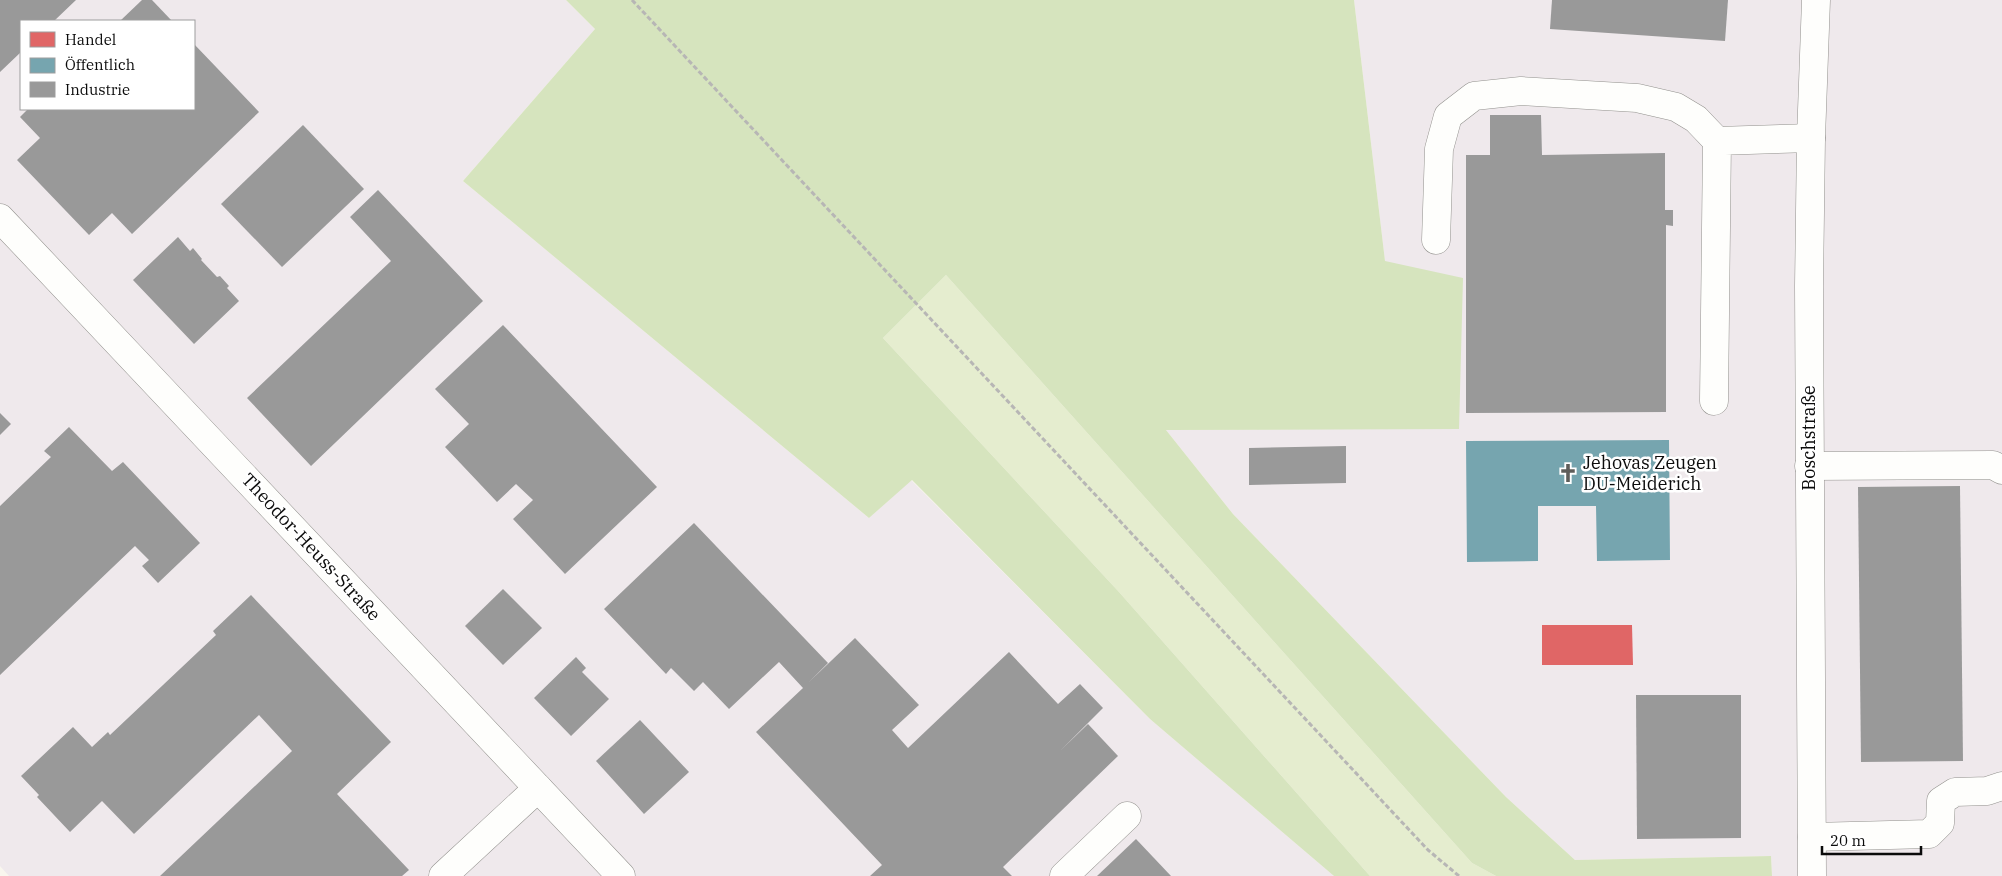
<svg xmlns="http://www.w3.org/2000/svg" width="2002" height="876" font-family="'IBM Plex Serif',serif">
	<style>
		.industrial { fill: #efe9ec; fill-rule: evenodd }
		.green { fill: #e5edcf }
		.forest { fill: #d6e4be }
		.shops { fill: #e06666 }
		.public { fill: #76a5af }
		.industry { fill: #999 }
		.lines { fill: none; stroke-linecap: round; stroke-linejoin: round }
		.minor-casing { stroke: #92918d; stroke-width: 29 }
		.path { stroke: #b7b6b5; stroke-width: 3; stroke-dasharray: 5 2.5; stroke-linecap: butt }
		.minor { stroke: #fefefc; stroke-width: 28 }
		.labels { text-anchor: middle; stroke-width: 5; stroke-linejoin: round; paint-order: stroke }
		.street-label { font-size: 18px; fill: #0b0b0b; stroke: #fff }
		.poi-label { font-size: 18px; fill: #0b0b0b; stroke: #fff; text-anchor: start }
	</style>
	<rect width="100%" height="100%" fill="#f9f6ee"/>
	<g class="industrial">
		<path d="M0 0H566L595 29 463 181 869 518 911 480 1150 719 1334 876H9L0 866ZM21 21H194V109H21Z"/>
		<polygon points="1354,0 2002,0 2002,876 1772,876 1771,856 1575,860 1506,797 1233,514 1166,430 1459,428 1385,261"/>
	</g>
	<polygon class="green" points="946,275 1472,863 1496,876 1370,876 1119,592 883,338"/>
	<polygon class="forest" points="566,0 1354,0 1385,261 1463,278 1459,429 1166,430 1233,514 1506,797 1575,860 1771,856 1772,876 1496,876 1472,863 946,275 883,338 1119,592 1370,876 1334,876 1150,719 912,480 869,518 463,181 595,29"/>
	<polygon class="shops" points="1542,625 1632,625 1633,665 1542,665"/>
	<polygon class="public" points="1669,440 1670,560 1597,561 1596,506 1538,506 1538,561 1467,562 1466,441"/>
	<g class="industry">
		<polygon points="0,0 76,0 54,21 21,21 21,52 0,72"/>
		<polygon points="142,0 152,0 172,21 120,21"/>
		<polygon points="1552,0 1728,0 1725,41 1550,29"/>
		<polygon points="194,44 259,112 132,234 112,213 89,235 17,160 40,138 20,117 28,109 194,109"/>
		<polygon points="1490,115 1541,115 1542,155 1665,153 1665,210 1673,210 1673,226 1666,225 1666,412 1466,413 1466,155 1490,155"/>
		<polygon points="303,125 364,189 282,267 221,204"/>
		<polygon points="378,190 483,301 311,466 247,398 391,261 350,217"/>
		<polygon points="178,237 190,251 193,248 202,259 201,260 217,277 220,276 229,286 227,288 239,301 194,344 133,280"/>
		<polygon points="503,325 657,487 565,574 513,519 533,500 516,484 497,502 445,447 469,424 435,389"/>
		<polygon points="0,413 11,424 0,435"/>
		<polygon points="69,427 112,471 123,462 200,543 158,583 142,566 149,560 135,546 0,675 0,506 51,457 44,451"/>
		<polygon points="1346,446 1346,483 1249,485 1249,448"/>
		<polygon points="1960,486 1963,761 1861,762 1858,487"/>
		<polygon points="694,523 828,663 809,682 855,638 919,705 892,730 908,748 1009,652 1058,704 1080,684 1103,708 1061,750 1088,724 1118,756 1003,867 1012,876 870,876 882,865 756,732 803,688 779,662 729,709 703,682 694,691 671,668 666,674 604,609"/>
		<polygon points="503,589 542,628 503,665 465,626"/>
		<polygon points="251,595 391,742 337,794 409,870 402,876 160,876 292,751 259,715 134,834 102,801 70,832 37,797 39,795 21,776 73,727 92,747 108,732 110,735 216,635 213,631"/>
		<polygon points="576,657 586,668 582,672 609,699 571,736 534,698"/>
		<polygon points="1636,695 1741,695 1741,838 1637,839"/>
		<polygon points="640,720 689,772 644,814 596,761"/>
		<polygon points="1136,839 1171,876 1097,876"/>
	</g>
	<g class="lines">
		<g class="minor-casing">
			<g id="minor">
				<polyline points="0,218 621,876"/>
				<polyline points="1436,240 1439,149 1448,116 1474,96 1521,91 1637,98 1676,107 1696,119 1717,141"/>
				<polyline points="1714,401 1717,141 1811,138"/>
				<polyline points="1809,466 1993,465 2002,470"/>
				<polyline points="1812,837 1929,834 1940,823 1941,801 1955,792 1987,791 2002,786"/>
				<polyline points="443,876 538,788"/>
				<polyline points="1064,876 1127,816"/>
				<polyline points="1812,876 1809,286 1811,138 1816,0"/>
			</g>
		</g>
		<polyline class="path" points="632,0 1428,850 1459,876"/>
		<use href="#minor" class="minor"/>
	</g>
	<defs>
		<g id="church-bare" transform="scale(1.5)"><path d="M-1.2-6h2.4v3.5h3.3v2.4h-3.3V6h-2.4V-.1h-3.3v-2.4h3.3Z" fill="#5e5d5a" stroke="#fff" stroke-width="2.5" paint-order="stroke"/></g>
	</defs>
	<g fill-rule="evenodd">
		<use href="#church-bare" x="1568" y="473"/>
	</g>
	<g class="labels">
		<g class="street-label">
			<text transform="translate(1809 438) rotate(-90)" y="6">Boschstraße</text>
			<text transform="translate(311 547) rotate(47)" y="6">Theodor-Heuss-Straße</text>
		</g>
		<g class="poi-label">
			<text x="1583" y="469">Jehovas Zeugen<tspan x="1583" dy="21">DU-Meiderich</tspan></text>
		</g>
	</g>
	<rect x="20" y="20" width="175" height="90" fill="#ffffff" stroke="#9d9d9d"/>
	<rect x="30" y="32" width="25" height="15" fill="#e06666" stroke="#9d9d9d"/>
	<text x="65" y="45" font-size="15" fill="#0b0b0b">Handel</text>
	<rect x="30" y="58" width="25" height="15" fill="#76a5af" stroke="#9d9d9d"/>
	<text x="65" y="70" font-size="15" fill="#0b0b0b">Öffentlich</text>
	<rect x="30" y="82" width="25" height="15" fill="#999999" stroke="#9d9d9d"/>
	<text x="65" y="95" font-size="15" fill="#0b0b0b">Industrie</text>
	<path d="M1822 846v8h99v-8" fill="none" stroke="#0b0b0b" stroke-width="2.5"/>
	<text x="1830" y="846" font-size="15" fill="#0b0b0b" stroke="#ffffff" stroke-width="4" paint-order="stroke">20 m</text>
</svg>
